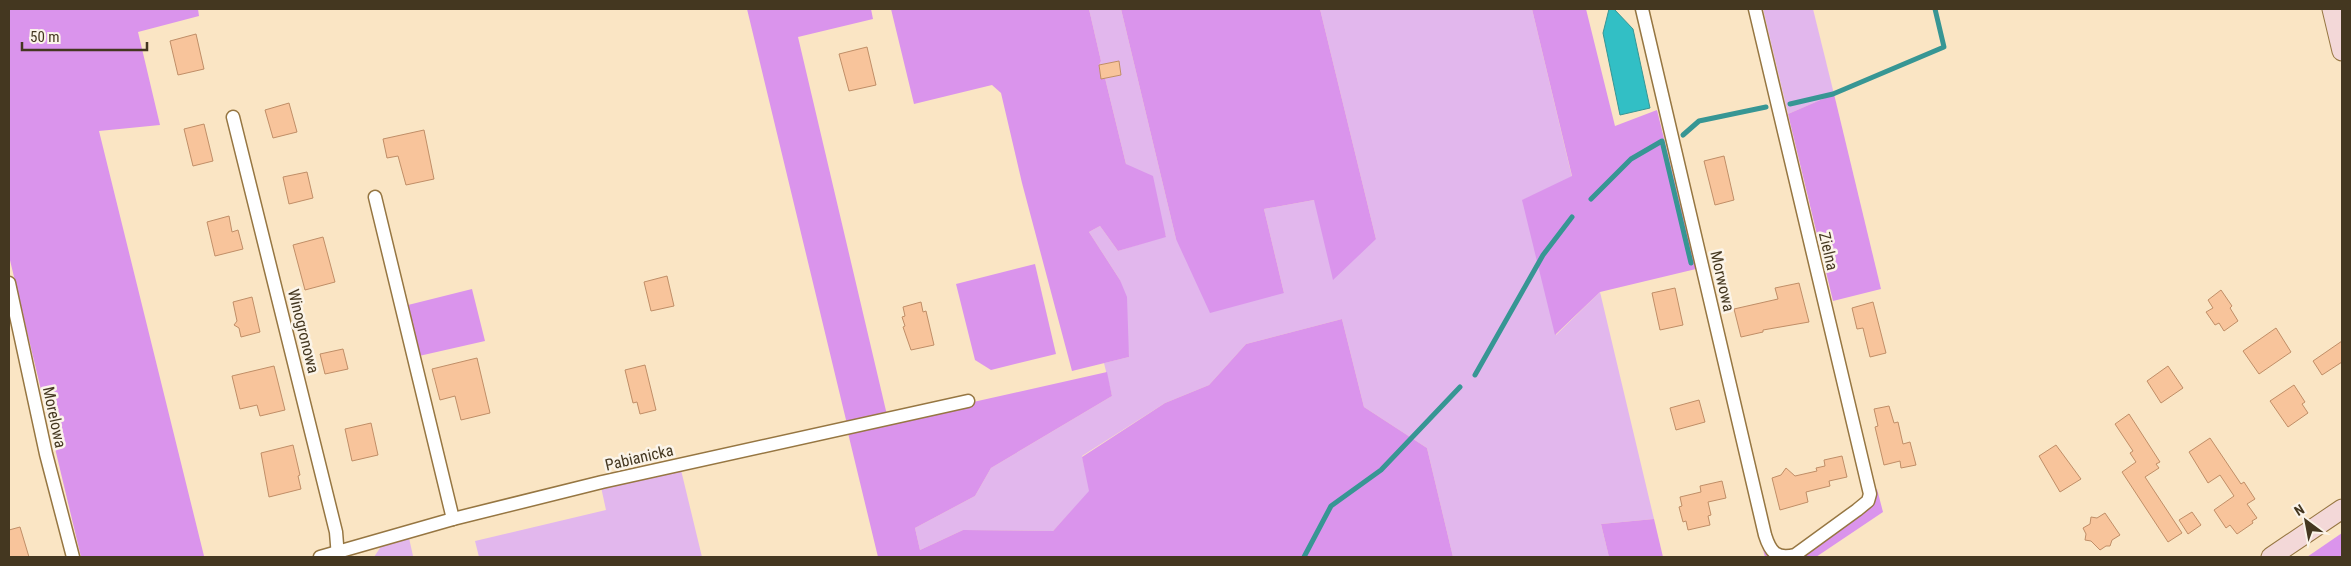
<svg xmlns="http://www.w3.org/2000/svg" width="2351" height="566" font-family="'Roboto Condensed',sans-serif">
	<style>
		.green { fill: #e2b7ed }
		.forest { fill: #da94ec }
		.water { fill: #32bfc5; stroke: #379694 }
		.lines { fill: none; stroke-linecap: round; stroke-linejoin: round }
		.stream { stroke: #379694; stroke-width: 5 }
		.building { fill: #f8c49b; stroke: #c08e67 }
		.street-casing { stroke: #967642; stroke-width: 15 }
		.secondary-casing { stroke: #967642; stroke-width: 21 }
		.street { stroke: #fff; stroke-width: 12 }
		.secondary { stroke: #f3d8d8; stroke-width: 19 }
		.labels { text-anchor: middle; stroke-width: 5; stroke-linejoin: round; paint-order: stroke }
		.street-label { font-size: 16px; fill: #443720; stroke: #fbf4e9 }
	</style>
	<rect width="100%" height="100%" fill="#fae5c4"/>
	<g class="green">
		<polygon points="1089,9 1121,9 1176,239 1284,293 1264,209 1314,200 1376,239 1320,9 1532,9 1572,177 1523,200 1556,335 1600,292 1654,519 1601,524 1609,557 1453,557 1427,448 1364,407 1342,319 1246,344 1209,385 1165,403 1082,456 1090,491 1053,531 963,530 920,550 915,528 975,496 991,468 1112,396 1104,363 1129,357 1120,280 1089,232 1100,226 1118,251 1166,236 1126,164 1105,78 1121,75 1119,61 1099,65 1101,61"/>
		<polygon points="1763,9 1813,9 1834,94 1788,114"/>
		<polygon points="681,470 702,557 479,557 475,541 606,510 601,487"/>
		<polygon points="409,538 413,556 374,557 382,545"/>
	</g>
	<g class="forest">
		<polygon points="9,9 198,9 199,16 138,32 160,125 99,131 204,556 81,557 9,256"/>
		<polygon points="747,9 871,9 873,19 798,37 887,415 847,424"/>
		<polygon points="891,9 1089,9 1101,61 1099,65 1101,78 1105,78 1126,164 1153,176 1166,237 1118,251 1100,226 1089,232 1120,280 1127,297 1129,357 1072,371 1022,183 1001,93 992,85 914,104"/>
		<polygon points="1121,9 1320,9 1376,239 1333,280 1314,200 1264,209 1284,293 1210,313 1176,239"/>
		<polygon points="1532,9 1586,9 1615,126 1657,110 1696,269 1600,292 1555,335 1522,200 1572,176"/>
		<polygon points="1834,94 1881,289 1833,301 1788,114"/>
		<polygon points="1035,264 1056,354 991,370 975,360 956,284"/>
		<polygon points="472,289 485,341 419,356 408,305"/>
		<polygon points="1342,319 1364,407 1427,448 1453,557 878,557 848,433 933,411 1107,372 1112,396 991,468 975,496 915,528 920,550 963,530 1053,531 1089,491 1082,457 1165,403 1209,385 1246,344"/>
		<polygon points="1877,489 1883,512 1816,557 1765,557 1763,549 1787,557"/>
		<polygon points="1654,519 1663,557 1609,557 1601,524"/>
		<polygon points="2342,533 2342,557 2307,557"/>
	</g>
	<polygon class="water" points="1609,9 1614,9 1633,29 1650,108 1620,115 1603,33"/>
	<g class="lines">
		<g class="stream">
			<polyline points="1790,104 1833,94 1944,47 1935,9"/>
			<polyline points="1683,135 1699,121 1766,107"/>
			<polyline points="1591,199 1631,159 1662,141 1691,263"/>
			<polyline points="1475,375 1543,255 1572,217"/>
			<polyline points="1304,557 1331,506 1381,470 1460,387"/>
		</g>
	</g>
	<g class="building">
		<polygon points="196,34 204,69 178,75 170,41"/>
		<polygon points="867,47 876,85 849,91 839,54"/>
		<polygon points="1119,61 1121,75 1101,79 1099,65"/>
		<polygon points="289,103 297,132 273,138 265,110"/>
		<polygon points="204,124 213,161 193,166 184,129"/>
		<polygon points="424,130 434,179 406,185 398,156 387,158 383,139"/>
		<polygon points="1724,156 1734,200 1715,205 1704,161"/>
		<polygon points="307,172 313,198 289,204 283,177"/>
		<polygon points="229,216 232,232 238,230 243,249 215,256 207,222"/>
		<polygon points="323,237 335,282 305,290 293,245"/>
		<polygon points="667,276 674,306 651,311 644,282"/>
		<polygon points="1799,283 1809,322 1763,330 1763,332 1741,337 1734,309 1778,299 1775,288"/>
		<polygon points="1675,288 1683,325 1660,330 1652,293"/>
		<polygon points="2221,290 2232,306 2230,308 2238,321 2224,331 2219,323 2215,325 2206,312 2213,308 2208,300"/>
		<polygon points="252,297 260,332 241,337 239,328 234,325 237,321 233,302"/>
		<polygon points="921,302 923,312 926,311 934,345 911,350 903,327 905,326 902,317 905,316 903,307"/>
		<polygon points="1873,302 1886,353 1870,357 1863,328 1857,329 1852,308"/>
		<polygon points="2276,328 2291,352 2259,374 2243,351"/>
		<polygon points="2342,341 2342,362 2322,375 2313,361"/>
		<polygon points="343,349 348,369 325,374 320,354"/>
		<polygon points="477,358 490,413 461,420 455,396 440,400 432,369"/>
		<polygon points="645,365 656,410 640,414 637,402 633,403 625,370"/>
		<polygon points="274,366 285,410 260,416 257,405 240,409 232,376"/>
		<polygon points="2168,366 2183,388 2161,403 2147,381"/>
		<polygon points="2294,385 2305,402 2302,404 2308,413 2288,427 2270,401"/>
		<polygon points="1699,400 1705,422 1676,430 1670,408"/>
		<polygon points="1889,406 1894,423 1898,422 1903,444 1910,442 1916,465 1901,468 1900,461 1884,465 1875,427 1878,426 1874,409"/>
		<polygon points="2129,414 2160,462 2156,464 2159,468 2145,477 2182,533 2168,542 2122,472 2136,462 2130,453 2133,451 2115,424"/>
		<polygon points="371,423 378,455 352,461 345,429"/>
		<polygon points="2210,438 2241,484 2244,482 2255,499 2247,504 2257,518 2252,521 2253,523 2237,534 2230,525 2226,528 2214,510 2234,496 2220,475 2208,483 2189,452"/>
		<polygon points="293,445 300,475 298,476 301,489 269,497 261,453"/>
		<polygon points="2056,445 2081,479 2060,492 2039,456"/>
		<polygon points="1842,456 1847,477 1829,481 1830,486 1806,492 1808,502 1780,510 1772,478 1781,475 1786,468 1795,476 1817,471 1816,468 1825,466 1824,460"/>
		<polygon points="1722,481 1726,498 1708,502 1711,515 1708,516 1710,525 1688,530 1686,521 1683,522 1679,507 1682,506 1680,497 1701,492 1700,486"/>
		<polygon points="2192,512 2201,525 2188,534 2179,520"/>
		<polygon points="2105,513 2120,535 2112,540 2110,546 2106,546 2100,550 2091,541 2085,540 2086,534 2083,528 2090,524 2091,517 2097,518"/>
		<polygon points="20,527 29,557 9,557 9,530"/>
	</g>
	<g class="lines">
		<g class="street-casing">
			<g id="street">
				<path d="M1642 9 1765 535C1770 551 1776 560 1795 555L1857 510 1868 501 1870 494 1755 9"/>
				<polyline points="233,117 336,532 338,557"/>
				<polyline points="375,197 453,519"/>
				<polyline points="9,283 46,454 73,557"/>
				<polyline points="320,557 453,519 602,482 968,401"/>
			</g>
		</g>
		<g class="secondary-casing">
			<g id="secondary">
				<polyline points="2332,9 2342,51"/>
				<polyline points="2271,557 2342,509"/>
			</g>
		</g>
		<use href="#street" class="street"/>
		<use href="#secondary" class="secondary"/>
	</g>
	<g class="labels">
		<g class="street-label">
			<text transform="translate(1829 251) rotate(77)" y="6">Zielna</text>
			<text transform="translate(1723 281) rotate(77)" y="6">Morwowa</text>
			<text transform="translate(304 331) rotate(76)" y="6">Winogronowa</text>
			<text transform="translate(55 417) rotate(78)" y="6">Morelowa</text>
			<text transform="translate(639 457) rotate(-13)" y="6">Pabianicka</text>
		</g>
	</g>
	<rect width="2351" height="566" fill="none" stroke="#443720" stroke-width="20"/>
	<g transform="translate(2306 521) rotate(328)" stroke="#fbf4e9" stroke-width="4" paint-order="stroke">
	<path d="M0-4L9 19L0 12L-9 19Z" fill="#443720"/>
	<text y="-8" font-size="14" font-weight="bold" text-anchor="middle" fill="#443720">N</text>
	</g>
	<path d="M22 42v8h125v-8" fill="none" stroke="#443720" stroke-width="2.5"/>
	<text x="30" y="42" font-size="15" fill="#443720" stroke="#fbf4e9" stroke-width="4" paint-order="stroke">50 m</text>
</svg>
